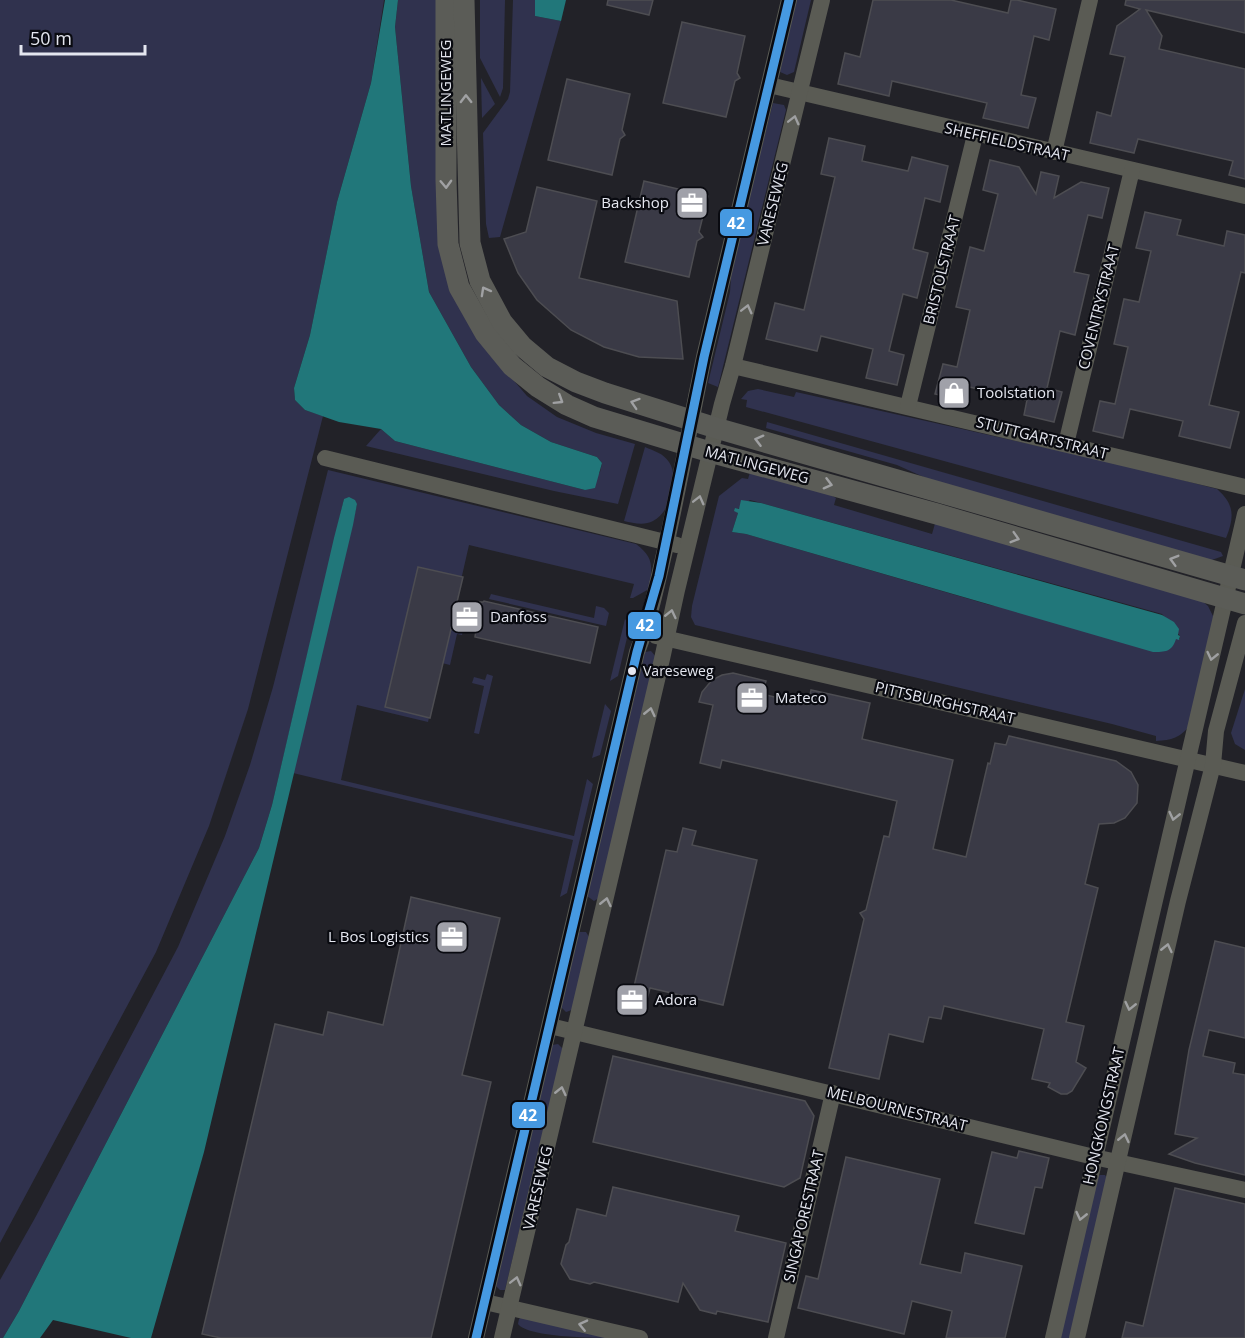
<svg xmlns="http://www.w3.org/2000/svg" width="1245" height="1338" font-family="'Open Sans',sans-serif">
	<style>
		.green { fill: #30324e; fill-rule: evenodd }
		.water { fill: #21777a }
		.building { fill: #3a3a46; stroke: #4d4d52; stroke-width: 1.5 }
		.lines { fill: none; stroke-linecap: round; stroke-linejoin: round }
		.minor { stroke: #5a5b54; stroke-width: 16 }
		.major { stroke: #5b5c57; stroke-width: 21 }
		.bus-1-casing { stroke: #090a10; stroke-width: 14 }
		.bus-1 { stroke: #4699e1; stroke-width: 9 }
		.oneway { stroke: #a0a1a3 }
		.oneway2 { stroke: #9fa0a2 }
		.bus-dot { fill: #e4e6ef; stroke: #090a10; stroke-width: 2 }
		.labels { text-anchor: middle; stroke-width: 4.5; stroke-linejoin: round; paint-order: stroke }
		.bus-label { font-size: 14px; fill: #e4e6ef; stroke: #090a10; text-anchor: start }
		.street-label { font-size: 15px; fill: #e4e6ef; stroke: #090a10 }
		.poi-label { font-size: 15px; fill: #e4e6ef; stroke: #090a10; text-anchor: start }
		.line-badge { stroke: #090a10; stroke-width: 2 }
		.badge-label { font-size: 16px; text-anchor: middle; font-weight: bold; fill: #fff }
	</style>
	<rect width="100%" height="100%" fill="#222228"/>
	<g class="green">
		<polygon points="0,0 384,0 371,83 337,202 310,335 294,388 295,400 305,410 323,416 248,709 209,826 156,952 0,1243"/>
		<polygon points="398,0 437,0 438,226 497,361 527,396 557,417 596,433 635,444 618,504 554,491 366,446 381,429 395,441 585,490 600,472 602,463 597,457 551,442 521,425 499,405 471,367 429,292 411,186 395,27"/>
		<polygon points="480,0 505,0 503,88 500,97 480,58"/>
		<polygon points="513,0 535,0 535,16 561,21 500,237 489,238 486,224 483,133 508,99 510,92"/>
		<polygon points="794,0 811,0 794,72 787,75 780,72"/>
		<polygon points="481,78 495,104 482,118"/>
		<polygon points="773,103 784,105 786,110 718,387 708,383 730,292 732,263"/>
		<path d="M758 389 794 397 796 392 1128 466 1217 489C1234 504 1235 516 1226 538L746 407 747 400 741 399 748 391Z"/>
		<polygon points="767,422 1221,552 1223,556 1209,561 939,484 897,465 766,428"/>
		<path d="M645 447C654 451 663 453 669 462 680 478 670 513 653 521 644 526 633 523 624 521Z"/>
		<path d="M751 469 814 486 836 498 834 505 932 534 936 520 1201 600 1208 606 1214 618 1190 725C1180 738 1172 740 1156 741V736L1112 724 695 625 691 617 692 606 719 496 742 478 748 479ZM750 500 1162 614 1180 636V639L990 605 746 534 732 532 738 513 735 508 738 509Z"/>
		<path d="M328 470 636 544C655 558 652 568 649 589L633 598H630L634 584 469 545 451 624 464 627 462 635 457 634 450 665 442 663 428 722 357 705 341 780 574 836 587 779 593 784 567 893 560 897 573 840 293 773 357 504 344 499 272 805 259 848 19 1311 3 1338H0V1280L35 1218 178 947 225 836 250 765 273 687Z"/>
		<polygon points="491,594 594,618 596,606 604,608 609,613 606,626 489,599"/>
		<polygon points="625,619 630,625 618,676 610,681"/>
		<polygon points="651,651 656,657 599,898 594,901 587,896 645,652"/>
		<polygon points="487,674 493,676 479,734 474,733 484,686 472,683 474,677 485,680"/>
		<polygon points="1245,689 1245,750 1235,744 1231,733"/>
		<polygon points="605,704 611,711 600,755 592,758"/>
		<polygon points="580,932 586,932 589,937 572,1010 566,1012 561,1007 577,934"/>
		<polygon points="558,1044 563,1049 505,1290 500,1290 496,1286 552,1045"/>
		<polygon points="1100,1175 1105,1175 1108,1180 1072,1338 1058,1338 1095,1177"/>
		<path d="M522 1317 619 1338C599 1338 528 1338 518 1324L519 1319Z"/>
	</g>
	<g class="water">
		<polygon points="385,0 398,0 395,27 411,186 429,292 471,367 499,405 521,425 551,442 597,457 602,463 595,488 585,490 395,441 381,429 339,422 305,410 295,400 294,388 310,335 337,202 371,83"/>
		<polygon points="535,0 566,0 561,21 535,16"/>
		<polygon points="349,497 355,500 357,504 353,525 204,1152 151,1338 131,1338 53,1320 40,1338 3,1338 19,1311 259,848 272,805 334,538 344,499"/>
		<path d="M741 500 761 503 1162 615 1174 622 1179 629 1178 635 1180 636 1179 640 1176 639C1172 652 1165 652 1153 652L746 534 732 532 738 513 734 511 735 508 739 509Z"/>
	</g>
	<g class="building">
		<polygon points="608,0 653,0 649,15 607,5"/>
		<polygon points="873,0 951,0 1008,13 1011,0 1017,0 1056,9 1049,40 1034,36 1021,95 1036,98 1028,128 983,118 987,103 892,81 889,96 838,84 845,53 860,57"/>
		<polygon points="1126,0 1245,0 1245,33 1146,10 1162,36 1159,49 1245,69 1245,179 1229,175 1233,161 1138,139 1134,153 1090,143 1097,112 1111,116 1125,57 1110,54 1117,26 1140,9 1125,5"/>
		<polygon points="682,22 745,36 737,73 740,78 735,81 726,117 663,103"/>
		<polygon points="567,79 630,94 622,130 625,135 620,139 612,175 548,160"/>
		<polygon points="829,138 865,146 862,161 908,171 912,157 948,166 940,202 925,198 913,249 928,253 917,298 903,294 889,351 904,355 897,385 866,378 873,349 821,336 817,351 766,339 775,303 804,310 835,177 821,174"/>
		<polygon points="990,160 1019,167 1036,194 1041,172 1059,176 1054,198 1081,182 1109,188 1102,218 1088,215 1074,272 1089,275 1075,335 1060,331 1047,388 1062,392 1054,422 1024,415 1027,400 969,387 966,401 935,394 943,364 957,367 970,310 956,307 970,247 984,251 998,194 983,190"/>
		<polygon points="644,181 708,196 699,232 703,237 697,241 689,277 625,262"/>
		<polygon points="537,187 597,201 579,278 677,301 683,359 639,357 604,347 571,330 537,300 518,273 504,239 526,232"/>
		<polygon points="1145,212 1181,220 1177,235 1224,246 1227,231 1245,235 1245,273 1241,272 1209,405 1239,412 1230,448 1179,436 1183,421 1130,409 1123,438 1093,431 1100,401 1115,404 1128,347 1114,344 1124,299 1139,302 1151,251 1136,248"/>
		<polygon points="418,567 463,577 457,602 483,602 484,601 598,627 590,663 475,637 476,630 452,625 430,718 385,707"/>
		<polygon points="733,673 766,681 762,694 808,705 811,690 870,703 862,739 953,760 933,849 966,857 988,763 990,764 995,743 1006,745 1009,736 1116,761 1131,772 1138,785 1137,803 1125,818 1114,823 1099,824 1085,884 1098,888 1066,1022 1084,1026 1076,1062 1086,1068 1072,1091 1067,1094 1061,1094 1048,1087 1050,1083 1032,1079 1044,1029 944,1006 941,1019 929,1017 923,1042 889,1034 879,1079 829,1068 864,919 860,913 866,910 884,836 889,837 897,801 722,760 720,768 700,763 713,705 699,702 702,692 712,680 722,675"/>
		<polygon points="683,828 696,831 692,845 757,860 723,1005 650,988 643,1015 628,1012 666,850 677,852"/>
		<polygon points="411,897 500,918 462,1075 491,1082 431,1338 221,1338 202,1334 275,1024 323,1035 328,1012 383,1025"/>
		<polygon points="1215,941 1245,948 1245,1038 1209,1030 1203,1056 1235,1063 1233,1073 1245,1075 1245,1175 1195,1163 1169,1154 1197,1138 1175,1134 1189,1050"/>
		<polygon points="613,1056 805,1101 814,1116 800,1178 784,1187 593,1142"/>
		<polygon points="1019,1151 1049,1158 1042,1188 1035,1187 1024,1234 975,1223 992,1152 1017,1158"/>
		<polygon points="846,1157 940,1179 920,1264 961,1273 965,1253 1022,1266 1005,1338 946,1338 952,1311 912,1301 904,1334 798,1308 806,1276 818,1279"/>
		<polygon points="613,1187 739,1216 735,1231 786,1243 768,1322 717,1311 716,1314 700,1310 683,1283 678,1302 594,1282 590,1284 570,1279 561,1264 566,1245 569,1242 577,1209 606,1216"/>
		<polygon points="1175,1188 1245,1204 1245,1338 1122,1338 1126,1322 1143,1326"/>
	</g>
	<g class="lines">
		<g class="minor">
			<polyline points="769,85 1245,196"/>
			<polyline points="1054,152 1090,0"/>
			<polyline points="733,366 1245,487"/>
			<polyline points="908,406 975,135"/>
			<polyline points="1066,444 1132,170"/>
			<polyline points="325,458 677,545"/>
			<polyline points="656,636 1245,773"/>
			<polyline points="550,1026 1094,1157 1245,1190"/>
			<polyline points="485,1302 640,1338"/>
			<path d="M476 1338 637 652C650 619 657 584 665 550 679 486 691 421 704 357L789 0"/>
			<polyline points="502,1338 662,659 677,590 722,404 733,366 822,0"/>
			<polyline points="776,1338 833,1093"/>
			<polyline points="1053,1338 1245,514"/>
			<polyline points="1077,1338 1178,901 1213,765 1216,731 1245,623"/>
		</g>
		<g class="major">
			<polyline points="446,0 446,180 448,244 459,287 485,333 512,366 538,387 567,405 594,417 710,452 937,514 1245,604"/>
			<polyline points="464,0 470,243 480,281 502,322 522,346 547,367 576,382 605,393 716,428 1245,580"/>
		</g>
		<g class="bus-1-casing">
			<polyline id="bus-1" points="476,1338 637,652 659,576 704,357 789,0"/>
		</g>
		<use href="#bus-1" class="bus-1"/>
	</g>
	<defs><path id="oneway-chevron" d="M-2-3.5L2.5 0L-2 3.5" fill="none" stroke-width="1.6" stroke-linecap="round" stroke-linejoin="round" transform="scale(1.5)"/></defs>
	<g class="oneway">
		<use href="#oneway-chevron" transform="translate(466 99) rotate(-91)"/>
		<use href="#oneway-chevron" transform="translate(446 184) rotate(88)"/>
		<use href="#oneway-chevron" transform="translate(485 291) rotate(-119)"/>
		<use href="#oneway-chevron" transform="translate(559 400) rotate(32)"/>
		<use href="#oneway-chevron" transform="translate(635 403) rotate(-162)"/>
		<use href="#oneway-chevron" transform="translate(759 440) rotate(-165)"/>
		<use href="#oneway-chevron" transform="translate(828 484) rotate(15)"/>
		<use href="#oneway-chevron" transform="translate(1015 538) rotate(17)"/>
		<use href="#oneway-chevron" transform="translate(1174 560) rotate(-164)"/>
	</g>
	<g class="oneway2">
		<use href="#oneway-chevron" transform="translate(794 120) rotate(-76)"/>
		<use href="#oneway-chevron" transform="translate(747 309) rotate(-76)"/>
		<use href="#oneway-chevron" transform="translate(699 500) rotate(-76)"/>
		<use href="#oneway-chevron" transform="translate(671 614) rotate(-77)"/>
		<use href="#oneway-chevron" transform="translate(1212 656) rotate(103)"/>
		<use href="#oneway-chevron" transform="translate(650 712) rotate(-77)"/>
		<use href="#oneway-chevron" transform="translate(1174 816) rotate(103)"/>
		<use href="#oneway-chevron" transform="translate(606 902) rotate(-77)"/>
		<use href="#oneway-chevron" transform="translate(1167 948) rotate(-77)"/>
		<use href="#oneway-chevron" transform="translate(1130 1006) rotate(103)"/>
		<use href="#oneway-chevron" transform="translate(561 1091) rotate(-77)"/>
		<use href="#oneway-chevron" transform="translate(1124 1138) rotate(-77)"/>
		<use href="#oneway-chevron" transform="translate(1081 1216) rotate(103)"/>
		<use href="#oneway-chevron" transform="translate(516 1281) rotate(-76)"/>
		<use href="#oneway-chevron" transform="translate(583 1325) rotate(-167)"/>
	</g>
	<defs>
		<g id="office-square" transform="scale(1.725)"><rect x="-9" y="-9" width="18" height="18" rx="4" fill="#a0a1a9" stroke="#090a10"/><path d="M-6-3h4V-5.5h4V-3h4V5H-6ZM-1-4.5V-3h2v-1.5ZM-6 0V1H6V0Z" fill="#fff"/></g>
		<g id="shop-square" transform="scale(1.725)"><rect x="-9" y="-9" width="18" height="18" rx="4" fill="#a0a1a9" stroke="#090a10"/><path d="M-5-2.5h2.3a2.7 3.5 0 0 1 5.4 0H5L5.5 6h-11ZM-1.5-2.5h3a1.5 2.3 0 0 0-3 0Z" fill="#fff"/></g>
	</defs>
	<g fill-rule="evenodd">
		<use href="#office-square" x="692" y="203"/>
		<use href="#shop-square" x="954" y="393"/>
		<use href="#office-square" x="467" y="617"/>
		<use href="#office-square" x="752" y="698"/>
		<use href="#office-square" x="452" y="937"/>
		<use href="#office-square" x="632" y="1000"/>
	</g>
	<circle class="bus-dot" cx="632" cy="671" r="5"/>
	<g class="labels">
		<g class="bus-label">
			<text x="643" y="676">Vareseweg</text>
		</g>
		<g class="street-label">
			<text transform="translate(446 93) rotate(-90)" y="5">MATLINGEWEG</text>
			<text transform="translate(1007 142) rotate(13)" y="5">SHEFFIELDSTRAAT</text>
			<text transform="translate(773 204) rotate(-76)" y="5">VARESEWEG</text>
			<text transform="translate(942 270) rotate(-76)" y="5">BRISTOLSTRAAT</text>
			<text transform="translate(1099 307) rotate(-76)" y="5">COVENTRYSTRAAT</text>
			<text transform="translate(1042 438) rotate(14)" y="5">STUTTGARTSTRAAT</text>
			<text transform="translate(757 465) rotate(15)" y="5">MATLINGEWEG</text>
			<text transform="translate(945 703) rotate(13)" y="5">PITTSBURGHSTRAAT</text>
			<text transform="translate(897 1109) rotate(14)" y="5">MELBOURNESTRAAT</text>
			<text transform="translate(1104 1116) rotate(-77)" y="5">HONGKONGSTRAAT</text>
			<text transform="translate(538 1188) rotate(-77)" y="5">VARESEWEG</text>
			<text transform="translate(804 1216) rotate(-77)" y="5">SINGAPORESTRAAT</text>
		</g>
		<g class="poi-label">
			<text x="669" y="208" text-anchor="end">Backshop</text>
			<text x="977" y="398">Toolstation</text>
			<text x="490" y="622">Danfoss</text>
			<text x="775" y="703">Mateco</text>
			<text x="429" y="942" text-anchor="end">L Bos Logistics</text>
			<text x="655" y="1005">Adora</text>
		</g>
	</g>
	<g class="line-badge">
		<rect x="719" y="208" width="34" height="29" rx="6" fill="#4699e1"/>
		<rect x="627" y="611" width="35" height="29" rx="6" fill="#4699e1"/>
		<rect x="511" y="1101" width="35" height="28" rx="6" fill="#4699e1"/>
	</g>
	<g class="badge-label">
		<text x="736" y="229">42</text>
		<text x="645" y="631">42</text>
		<text x="528" y="1121">42</text>
	</g>
	<path d="M21 45v9h124v-9" fill="none" stroke="#e4e6ef" stroke-width="3"/>
	<text x="30" y="45" font-size="18" fill="#e4e6ef" stroke="#090a10" stroke-width="4.5" paint-order="stroke">50 m</text>
</svg>
